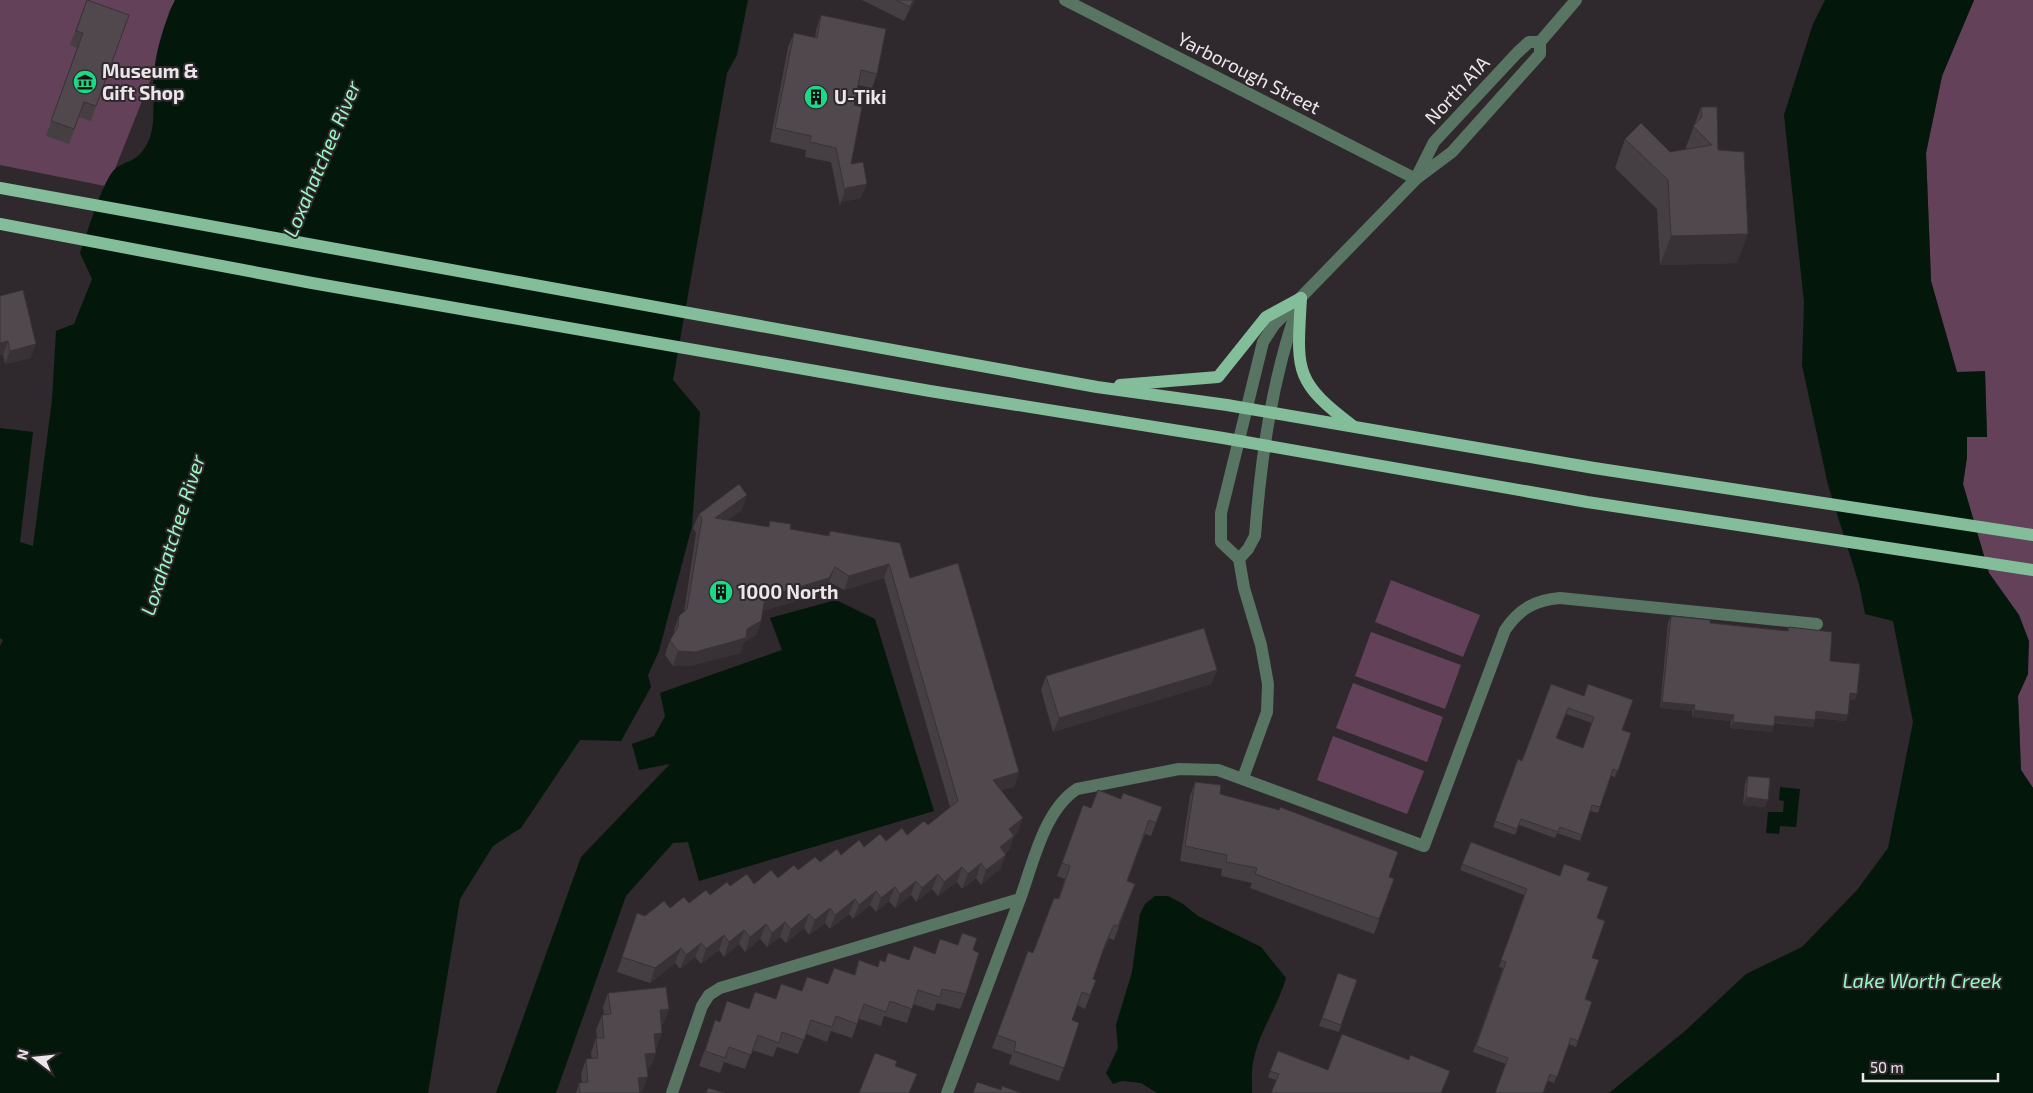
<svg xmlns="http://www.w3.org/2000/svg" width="2033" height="1093" font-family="'Exo 2',sans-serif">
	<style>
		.green { fill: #624159 }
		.water { fill: #03170b }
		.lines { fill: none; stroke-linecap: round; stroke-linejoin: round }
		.minor { stroke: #587462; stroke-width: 12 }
		.major { stroke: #83bd9a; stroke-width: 12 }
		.wall { fill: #453e42; fill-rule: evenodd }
		.shaded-wall { fill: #383236 }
		.building { fill: #50484d; stroke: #383236; fill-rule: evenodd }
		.labels { text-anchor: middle; stroke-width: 4; stroke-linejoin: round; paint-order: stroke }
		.poi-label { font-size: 19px; font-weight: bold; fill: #ebe6ea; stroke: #2f282d; text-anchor: start }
		.street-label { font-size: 19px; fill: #ebe6ea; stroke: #2f282d }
		.water-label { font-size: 20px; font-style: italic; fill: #97f9c0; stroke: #2f282d }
	</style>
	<rect width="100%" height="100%" fill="#2f282d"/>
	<g class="green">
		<polygon points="0,0 175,0 169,12 154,71 115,169 105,186 0,165"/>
		<polygon points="1974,0 2033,0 2033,788 2021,770 2018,696 2028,674 2019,615 1989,573 1963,484 1967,457 1967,437 1987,436 1985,372 1957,373 1931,281 1926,153 1942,76"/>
		<polygon points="1391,580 1480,615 1463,657 1375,622"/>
		<polygon points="1371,632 1461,665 1445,709 1355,676"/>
		<polygon points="1353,683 1443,717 1427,762 1336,728"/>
		<polygon points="1333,736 1424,771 1407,814 1317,780"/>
	</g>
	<g class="water">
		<path d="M175 0H748L737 55 727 73 673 380 700 412 692 526 659 651 648 675 651 687 621 741 580 740 521 828 493 846 460 899 428 1093H0V646L3 640 0 638V428L33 432 20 542 33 546 52 400 56 331 74 324 92 279 80 253C87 235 102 181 115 169 127 159 136 164 147 144 158 124 151 94 154 73 156 49 165 21 175 0Z"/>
		<polygon points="1825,0 1974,0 1942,76 1926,153 1931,281 1957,372 1985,371 1987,437 1967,437 1967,457 1963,484 1989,573 2019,615 2029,641 2028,674 2018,696 2021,770 2033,788 2033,1093 1609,1093 1685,1031 1746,974 1802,947 1857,890 1888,848 1913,722 1893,621 1865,614 1859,584 1828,485 1802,365 1804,302 1784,115 1813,24"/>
		<polygon points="836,600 875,619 934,811 699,881 688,842 673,843 626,896 556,1093 496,1093 581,857 670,764 639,770 632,744 654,736 665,716 660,693 782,650 770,618"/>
		<polygon points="1780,787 1800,789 1796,827 1780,826 1779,834 1766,833 1768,812 1783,812 1784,801 1779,800"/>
		<path d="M1155 896H1168L1183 904 1198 916 1261 947 1286 978C1278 1006 1260 1030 1254 1058 1251 1069 1252 1082 1252 1093H1157L1141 1083 1122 1081 1113 1084 1106 1073 1118 1048 1116 1025 1132 972 1140 914 1145 904Z"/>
	</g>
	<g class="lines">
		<g class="minor">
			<polyline points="1065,0 1416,179"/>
			<polyline points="1417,176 1434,142 1517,53 1529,42 1540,42"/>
			<path d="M1239 559 1248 549 1255 536C1261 457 1272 378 1299 303"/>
			<polyline points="1243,778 1267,712 1268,684 1261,645 1244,588 1239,559 1221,542 1221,513 1263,342 1274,325 1416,179 1452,152 1540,54 1540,42 1576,0"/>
			<path d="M672 1093 702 1006 709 995 720 988 1020 899C1033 864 1044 810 1077 789L1179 769 1218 770 1424 846 1505 630C1519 609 1535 600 1560 598L1817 624"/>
			<polyline points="947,1093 1020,899"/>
		</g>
		<g class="major">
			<polyline points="0,188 1097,387 1227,405 1594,468 2033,535"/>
			<polyline points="0,224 312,283 930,391 1223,438 1587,502 2033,570"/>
			<path d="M1301 298C1297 370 1293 381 1353 426"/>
			<polyline points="1120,385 1218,377 1266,317 1301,298"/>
		</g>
	</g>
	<g class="wall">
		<polygon points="87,0 96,106 91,121 79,117 69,144 46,136 77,48 70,45"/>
		<polygon points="862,0 915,0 904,21"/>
		<polygon points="821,15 877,74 872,88 858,85 854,105 851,164 861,198 841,202 840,206 831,162 805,157 806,150 770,142 788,47 794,33 815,38 816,30"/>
		<polygon points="1701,107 1718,150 1737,263 1660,265 1657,209 1615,168 1625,139 1670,152 1685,150"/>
		<polygon points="0,296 31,358 5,364 3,355 0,355"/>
		<polygon points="742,510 727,520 768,527 770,521 790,529 828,536 830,531 900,543 910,578 1019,772 1014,787 1001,790 1018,832 1014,836 1009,850 1005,854 1006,855 1000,869 981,885 976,878 962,889 957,882 938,896 932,889 916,902 911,895 895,908 889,901 876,912 870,905 853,919 849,914 830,929 825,923 809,935 804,928 786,943 780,937 767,947 760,939 745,952 739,944 724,957 719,950 701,964 695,957 680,969 675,963 650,983 617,972 637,913 645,916 689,903 730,886 754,884 778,878 864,847 907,835 928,825 950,807 884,578 844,590 829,582 823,593 762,611 761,621 756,635 744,642 740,653 690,666 673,666 665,655 670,640 674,634 674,630 679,616 684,612 696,533 693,528 699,514"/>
		<polygon points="1671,616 1710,623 1787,631 1789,627 1830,661 1855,700 1850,699 1846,721 1815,718 1813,727 1774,723 1772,732 1730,728 1731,721 1692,717 1692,711 1660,708 1668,622"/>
		<polygon points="1217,670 1211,684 1053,732 1041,690 1046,676"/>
		<path d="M1551 684 1622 730 1631 733 1615 777 1611 776 1598 813 1590 811 1580 841 1557 833 1555 838 1519 825 1515 835 1493 827 1518 759 1522 761ZM1566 714 1592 723 1583 748 1556 739Z"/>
		<polygon points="1748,776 1765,807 1743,805 1745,783"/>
		<polygon points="1195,782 1389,877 1394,879 1374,934 1250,888 1252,883 1221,876 1222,869 1180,861 1190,796"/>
		<polygon points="1121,799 1162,807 1151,836 1145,834 1127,881 1130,897 1114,940 1109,938 1101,956 1093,979 1096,980 1085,1009 1077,1005 1072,1020 1079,1023 1059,1081 1009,1064 1012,1055 992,1048 1028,951 1033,953 1058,899 1065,879 1057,876 1083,805 1091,808"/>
		<polygon points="1471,842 1560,876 1588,880 1597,918 1592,958 1585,999 1592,1002 1576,1047 1569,1044 1554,1083 1506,1064 1473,1052 1503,968 1499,967 1524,895 1460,870"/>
		<polygon points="940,939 973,950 966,994 960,1009 937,1003 934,1011 913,1004 907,1023 884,1016 881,1026 859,1019 852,1038 831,1031 827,1042 806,1034 798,1054 777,1047 773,1057 752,1050 745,1069 724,1062 720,1073 699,1066 715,1020 720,1022 749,1008 775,999 802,991 828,984 854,975 859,960 878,967 885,962 909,960 914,946 935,954"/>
		<polygon points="1338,973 1357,980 1339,1032 1319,1026"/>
		<polygon points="608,993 669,1009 663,1024 662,1024 657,1047 655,1048 656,1053 650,1067 647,1068 642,1092 640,1092 640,1093 576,1093 579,1083 582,1083 581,1074 586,1059 592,1059 591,1053 596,1038 597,1038 596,1030 602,1015 604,1015 603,1007"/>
		<polygon points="1278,1051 1328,1070 1409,1060 1450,1071 1276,1080 1268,1077"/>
	</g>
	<g class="shaded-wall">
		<polygon points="913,0 915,0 904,21"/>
		<polygon points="867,184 861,198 841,202 846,188"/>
		<polygon points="1748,234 1737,263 1660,265 1671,236"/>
		<polygon points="8,341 3,355 0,355 0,343"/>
		<polygon points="36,344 31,358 5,364 10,351"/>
		<polygon points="747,495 742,510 710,533 715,518"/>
		<polygon points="889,564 884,578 844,590 849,576"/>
		<polygon points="835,567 829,582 823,593 759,612 765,597"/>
		<polygon points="761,621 756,635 744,642 740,653 690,666 673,666 678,651 747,629"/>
		<polygon points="1217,670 1211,684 1053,732 1059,718"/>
		<polygon points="1850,693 1857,694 1855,700 1848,699"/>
		<polygon points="1662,702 1695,705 1692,711 1660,708"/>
		<polygon points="1694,710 1734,715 1731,721 1692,717"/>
		<polygon points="1816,711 1848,715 1846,721 1814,718"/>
		<polygon points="1775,716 1815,720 1813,727 1773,722"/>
		<polygon points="1733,722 1774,726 1772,732 1730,728"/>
		<polygon points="1019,772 1014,787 988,794 993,780"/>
		<polygon points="1746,797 1768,800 1765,807 1743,805"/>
		<polygon points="1023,818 1018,832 1011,838 1014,836 1009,850 994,862 1000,847 1009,829"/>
		<polygon points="1006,855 1000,869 981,885 986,870"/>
		<polygon points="981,863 976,878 962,889 968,874"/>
		<polygon points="962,867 957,882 938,896 944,882"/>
		<polygon points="938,874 932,889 916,902 922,888"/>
		<polygon points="916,881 911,895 895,908 900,894"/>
		<polygon points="895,887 889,901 876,912 881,898"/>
		<polygon points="876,891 870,905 853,919 859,905"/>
		<polygon points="855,899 849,914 830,929 835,915"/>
		<polygon points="830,908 825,923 809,935 815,920"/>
		<polygon points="809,914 804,928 786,943 791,929"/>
		<polygon points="785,922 780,937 767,947 772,933"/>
		<polygon points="766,924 760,939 745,952 750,937"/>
		<polygon points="744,930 739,944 724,957 729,942"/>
		<polygon points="724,935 719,950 701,964 706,949"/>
		<polygon points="701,943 695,957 680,969 686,955"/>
		<polygon points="681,948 675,963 650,983 655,968"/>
		<polygon points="669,1009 663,1024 655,1025 660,1010"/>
		<polygon points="662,1033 657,1047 649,1048 654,1034"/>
		<polygon points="656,1053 650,1067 640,1068 645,1054"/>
		<polygon points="648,1077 642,1092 633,1093 638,1078"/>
	</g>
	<g class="building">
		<polygon points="87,0 129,15 96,106 84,102 74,129 51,121 83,33 76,31"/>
		<polygon points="896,0 913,0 910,7"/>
		<polygon points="821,15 886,29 877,74 861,70 854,105 862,107 851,164 863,162 867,184 846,188 845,192 836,148 810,142 811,136 775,128 794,33 817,38"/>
		<polygon points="1701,107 1717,107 1718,150 1744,152 1748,234 1671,236 1668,180 1625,139 1641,123 1670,152 1712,145 1693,126 1702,117"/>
		<polygon points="23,290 36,344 10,351 8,341 0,343 0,296"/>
		<polygon points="739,484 747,495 715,518 769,527 770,521 791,524 790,529 829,536 830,531 900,543 910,578 958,563 1019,772 993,780 1023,818 1009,829 1014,836 1000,847 1006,855 986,870 981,863 968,874 962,867 944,882 938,874 922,888 916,881 900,894 895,887 881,898 876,891 859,905 855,899 835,915 830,908 815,920 809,914 791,929 785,922 772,933 766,924 750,937 744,930 729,942 724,935 706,949 701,943 686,955 681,948 655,968 622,957 637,913 645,916 664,901 670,908 684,897 689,903 706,890 710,895 727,882 730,886 747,874 754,884 771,870 778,878 794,865 798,870 815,857 820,862 837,849 841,855 859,840 864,847 880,834 886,841 902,828 907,835 924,821 928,825 958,801 889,564 849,576 835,567 829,578 765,597 761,621 747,629 746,638 695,652 678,651 670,640 678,627 679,616 687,609 702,518 699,514"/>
		<polygon points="1671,616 1710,620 1710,623 1788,631 1789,627 1832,632 1830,661 1860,664 1857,694 1850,693 1848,715 1816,711 1815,720 1775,716 1774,726 1733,722 1734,715 1694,710 1695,705 1662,702"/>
		<polygon points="1204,628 1217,670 1059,718 1046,676"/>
		<path d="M1551 684 1584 696 1588 684 1633 700 1622 730 1631 733 1618 771 1613 769 1600 807 1592 805 1582 835 1560 827 1558 832 1521 819 1517 829 1495 821 1518 759 1522 761ZM1568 708 1594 717 1583 748 1556 738Z"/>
		<polygon points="1748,776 1770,778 1768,800 1746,797"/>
		<polygon points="1195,782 1221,785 1220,794 1279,810 1280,807 1398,852 1389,877 1394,879 1379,919 1255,874 1257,868 1226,862 1227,855 1185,846"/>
		<polygon points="1098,790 1121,799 1123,793 1162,807 1156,823 1149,820 1127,881 1135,884 1118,926 1114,925 1106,942 1093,979 1096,980 1090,995 1082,992 1072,1020 1079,1023 1064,1068 1014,1051 1016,1042 997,1035 1028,951 1033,953 1054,898 1059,899 1070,866 1062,863 1083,805 1091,808"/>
		<polygon points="1471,842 1560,876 1564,864 1590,873 1587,880 1608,887 1597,918 1605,921 1592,958 1599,960 1585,999 1592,1002 1578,1041 1571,1038 1557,1077 1550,1074 1543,1093 1495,1093 1508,1058 1476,1046 1506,962 1501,960 1527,889 1462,864"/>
		<polygon points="962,933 977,938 973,950 979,953 966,994 942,989 940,997 918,990 912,1009 890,1001 886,1012 864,1004 857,1024 836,1016 832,1027 811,1020 804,1040 782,1032 779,1043 758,1035 751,1055 729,1047 725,1058 705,1051 715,1020 720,1022 727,1001 749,1009 755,992 776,999 781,984 802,991 807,977 828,984 834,968 855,975 859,960 878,967 880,960 885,962 888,953 909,960 914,946 935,954 940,939 958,945"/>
		<polygon points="1338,973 1357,980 1341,1025 1322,1018"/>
		<polygon points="666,987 669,1009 660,1010 662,1033 654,1034 656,1053 645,1054 648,1077 638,1078 640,1093 580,1093 579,1083 588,1082 586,1059 598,1058 596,1038 604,1038 602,1015 611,1014 608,993"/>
		<polygon points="1342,1034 1409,1060 1410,1055 1450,1071 1441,1093 1271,1093 1279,1074 1270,1071 1278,1051 1328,1070"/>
		<polygon points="875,1053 897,1061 895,1066 917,1074 909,1093 859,1093"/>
		<polygon points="977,1082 1001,1090 1002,1086 1021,1093 973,1093"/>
		<polygon points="708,1088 725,1093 706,1093"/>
	</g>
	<defs>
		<g id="museum-disc" transform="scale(1.25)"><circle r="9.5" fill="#1cd988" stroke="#2f282d"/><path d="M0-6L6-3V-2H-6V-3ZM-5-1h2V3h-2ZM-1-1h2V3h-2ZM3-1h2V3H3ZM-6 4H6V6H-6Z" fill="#111"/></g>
		<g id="building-disc" transform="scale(1.25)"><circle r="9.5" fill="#1cd988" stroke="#2f282d"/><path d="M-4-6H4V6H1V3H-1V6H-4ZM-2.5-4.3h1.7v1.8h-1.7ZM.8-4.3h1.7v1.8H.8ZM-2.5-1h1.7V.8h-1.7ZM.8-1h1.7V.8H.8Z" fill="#111"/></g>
	</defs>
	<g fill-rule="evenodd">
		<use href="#museum-disc" x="85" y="82"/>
		<use href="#building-disc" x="816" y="97"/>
		<use href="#building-disc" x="721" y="592"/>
	</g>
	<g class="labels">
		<g class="poi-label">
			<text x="102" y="78">Museum &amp;<tspan x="102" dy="22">Gift Shop</tspan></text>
			<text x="834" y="104">U-Tiki</text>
			<text x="738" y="599">1000 North</text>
		</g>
		<g class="street-label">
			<text transform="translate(1249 73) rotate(27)" y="7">Yarborough Street</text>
			<text transform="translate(1457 90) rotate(-47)" y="7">North A1A</text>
		</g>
		<g class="water-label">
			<text transform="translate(322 159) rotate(-67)" y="7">Loxahatchee River</text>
			<text transform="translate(173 535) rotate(-72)" y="7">Loxahatchee River</text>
			<text x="1922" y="988">Lake Worth Creek</text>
		</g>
	</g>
	<g transform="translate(35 1058) rotate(286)" stroke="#2f282d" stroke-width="4" paint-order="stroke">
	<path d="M0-4L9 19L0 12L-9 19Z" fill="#ebe6ea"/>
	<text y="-8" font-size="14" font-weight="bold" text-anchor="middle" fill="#ebe6ea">N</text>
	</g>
	<path d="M1863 1073v8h135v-8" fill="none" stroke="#ebe6ea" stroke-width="2.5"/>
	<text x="1870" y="1073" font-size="15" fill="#ebe6ea" stroke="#2f282d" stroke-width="4" paint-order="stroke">50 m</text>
</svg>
